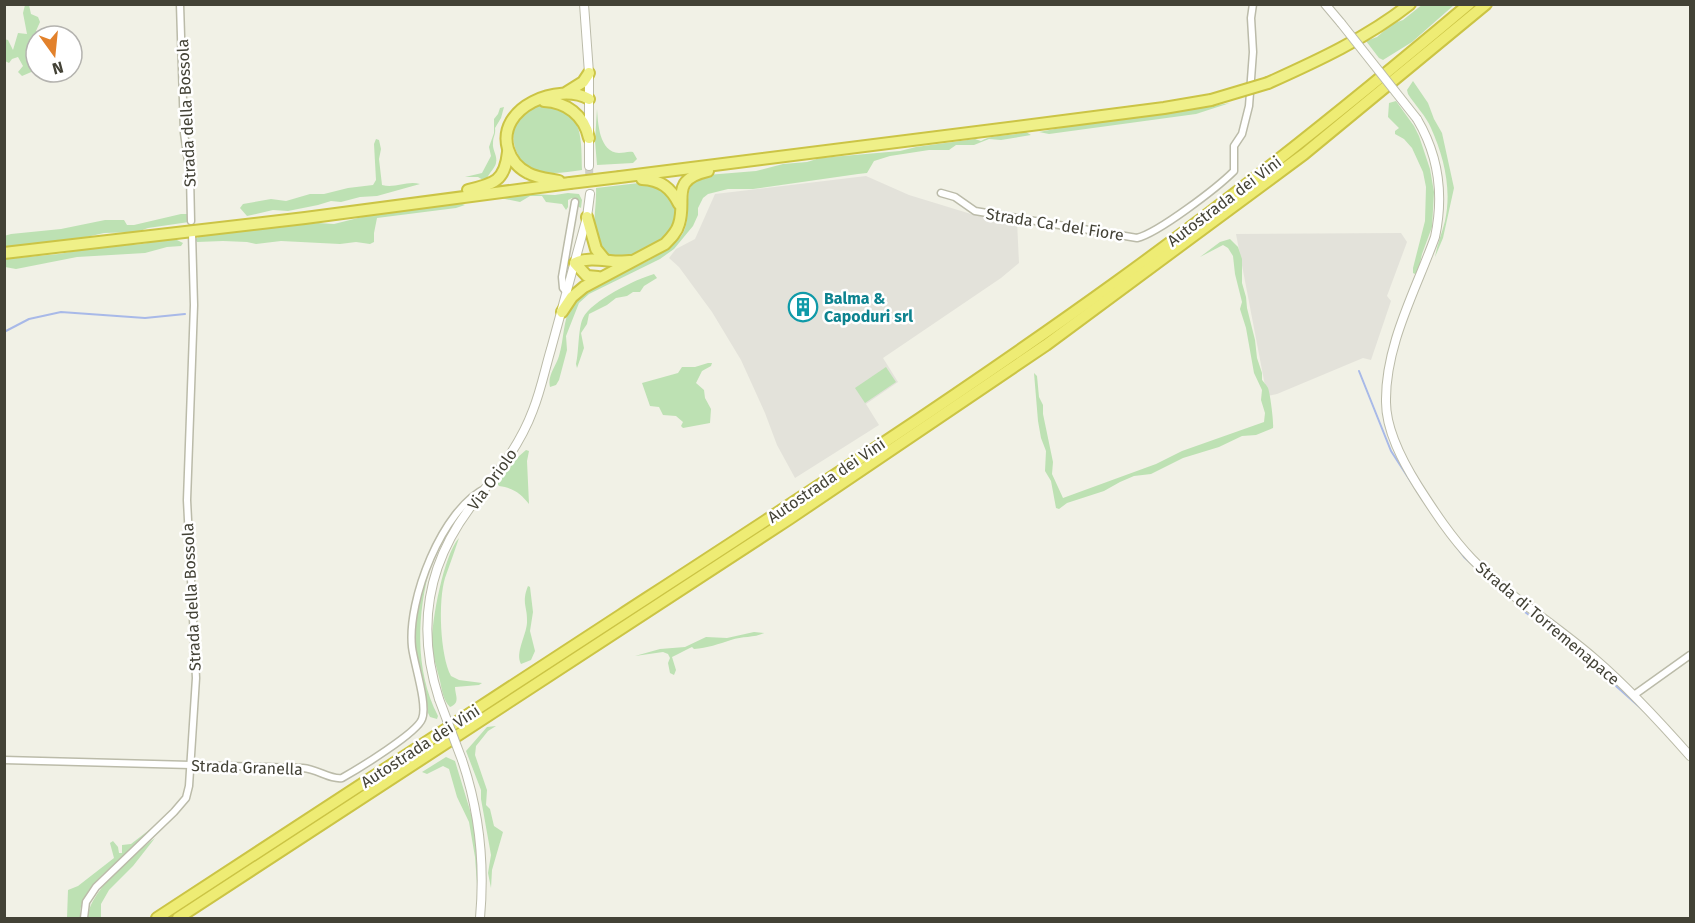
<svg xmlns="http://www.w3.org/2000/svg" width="1695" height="923" font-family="'Fira Sans',sans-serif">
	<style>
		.industrial { fill: #e3e2da }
		.green { fill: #bde1b3 }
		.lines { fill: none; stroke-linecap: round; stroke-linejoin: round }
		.stream { stroke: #a8b9e8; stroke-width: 2 }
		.tertiary-tunnel { stroke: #cecec3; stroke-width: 8; stroke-dasharray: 8 4; stroke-linecap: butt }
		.minor-casing { stroke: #bbbba9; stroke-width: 9 }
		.tertiary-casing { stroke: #bbbba9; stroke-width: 10 }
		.trunk-casing { stroke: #cbc445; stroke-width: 14 }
		.motorway-casing { stroke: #cbc445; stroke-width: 14 }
		.minor { stroke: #fff; stroke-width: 6 }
		.tertiary { stroke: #fff; stroke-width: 8 }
		.trunk { stroke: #eff088; stroke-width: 10 }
		.motorway { stroke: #eeec74; stroke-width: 10 }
		.tertiary-bridge-casing { stroke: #bbbba9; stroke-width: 10; stroke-linecap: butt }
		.trunk-bridge-casing { stroke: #cbc445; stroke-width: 14; stroke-linecap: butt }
		.tertiary-bridge { stroke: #fff; stroke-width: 8 }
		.trunk-bridge { stroke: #eff088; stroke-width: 10 }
		.labels { text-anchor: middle; stroke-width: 5; stroke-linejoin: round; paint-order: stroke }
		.street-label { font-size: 16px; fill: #434236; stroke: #fff }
		.culture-label { font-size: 16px; font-weight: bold; fill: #0d838f; stroke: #fff; text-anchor: start }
	</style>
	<rect width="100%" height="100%" fill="#f1f1e6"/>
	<g class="industrial">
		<polygon points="866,176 909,195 971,214 1017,221 1019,263 1001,278 883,358 898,382 866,404 879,425 795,478 777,445 765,413 741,360 712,312 679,267 669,258 676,249 695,239 715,194"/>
		<polygon points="1401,233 1407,242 1387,296 1391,301 1371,360 1363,358 1277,394 1267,396 1236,234"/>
	</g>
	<g class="green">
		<polygon points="1423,4 1454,5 1412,42 1383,60 1379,58 1366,41 1377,37 1392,24 1403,20"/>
		<polygon points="25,5 29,5 31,14 38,17 40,22 36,31 39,36 36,36 36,70 22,76 18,72 23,66 18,57 12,59 9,63 5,61 4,39 8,40 13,50 18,33 27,34 23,13"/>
		<path d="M1413 81 1428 103 1434 119 1442 133 1454 188 1443 238 1435 257C1437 245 1442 233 1445 221 1452 189 1444 157 1431 128 1426 116 1415 105 1408 94L1407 90Z"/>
		<polygon points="1396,101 1414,126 1419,136 1430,169 1434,192 1432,227 1422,254 1418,272 1415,274 1413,273 1413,268 1425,221 1426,187 1423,172 1412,148 1404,139 1395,134 1395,131 1399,128 1388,117 1389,103"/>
		<path d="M550 103C584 113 581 140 582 170 566 172 547 176 531 169 526 167 524 164 521 160 503 132 519 107 550 103Z"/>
		<polygon points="1230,103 1196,114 1049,134 1039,132 1092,122 1178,112"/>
		<path d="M504 107 501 118 495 128C496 135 493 136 493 143 492 150 498 156 496 163 495 168 489 173 486 180H483L478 177H465L482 173 491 156 489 147 494 133V119L498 114 500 108Z"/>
		<path d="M597 109C598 123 599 152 619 153 624 153 628 151 633 152L637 159 633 163 597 165 595 141Z"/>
		<path d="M1026 132 1031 135 1001 140 989 139 974 145H956L949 150H929L890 156 874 161 867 173 858 174 753 189H728L708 194 703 198 698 208V215L693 226 674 249 660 259 589 294 579 303 566 336 567 350 559 380 556 385 550 387C547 376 556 366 559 356 564 340 563 320 571 306 576 298 586 292 593 287 616 275 674 254 684 231 691 215 684 197 693 181L707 175 756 171 783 164 807 162 820 158 900 151 916 147 975 139 981 141C991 134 1012 136 1026 132Z"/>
		<path d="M376 139 379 140 381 149 379 159 382 185C395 189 407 180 420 184L377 196 360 197 341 202 331 201 318 205 288 211 273 210 247 216 240 208 243 204 271 199 286 201 310 194H324L348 188 373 185 376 180 374 144Z"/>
		<path d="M639 183C664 184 685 205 671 230 661 247 614 271 600 247 590 229 597 208 596 188Z"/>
		<polygon points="568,193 579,194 582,200 581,208 577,206 578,200 572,198 568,200 568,207 566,210 562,204 546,202 542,196 530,196 520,202 495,197 525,194 555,195"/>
		<polygon points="462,204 465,205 456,208 377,218 374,233 374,242 370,244 356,242 340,244 281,241 256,244 247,242 223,241 197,242 195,239 202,235 256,228 318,223 334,224 370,215 441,205"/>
		<polygon points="181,214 188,214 189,222 148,228 137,232 104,233 82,238 5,247 4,236 11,234 61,229 105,220 124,220 127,225 134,225"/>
		<polygon points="164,239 175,239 183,243 181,246 167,247 145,253 77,257 16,269 5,267 5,259 59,254 99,247 143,244"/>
		<path d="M1230 239 1238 247 1242 259V283L1246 297 1247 308 1255 340 1257 358 1262 373V380C1263 381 1267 386 1268 388 1270 392 1274 424 1273 428L1256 435 1242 436 1219 447 1183 458 1151 474 1134 476 1120 482 1104 491 1067 503 1059 509 1056 508 1051 481 1045 471 1046 451 1041 438 1038 421 1034 373 1037 376 1039 397 1043 405V414L1053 462 1052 474 1063 498 1156 464 1182 451 1264 422 1265 413 1261 400 1262 390 1254 373 1246 328 1240 309 1242 302 1235 274 1233 256 1228 248 1223 245 1200 257 1220 242Z"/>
		<path d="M654 274 657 278 644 286 640 292H633L627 296 616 298 607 305 589 314 587 324 581 333 584 348 577 368 576 364C579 352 578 328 583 318 591 301 636 279 654 274Z"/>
		<polygon points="708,363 712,363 711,366 702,371 696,383 704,390 705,398 711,409 710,423 683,428 681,426 683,422 676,416 663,415 659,407 650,406 642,383 678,373 682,367 695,367"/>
		<polygon points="886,367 896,382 865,403 855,388"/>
		<path d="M526 450 529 451 527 461 529 504C521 494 514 488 499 486L497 483 518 457Z"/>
		<path d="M459 538C455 550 450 564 445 578 438 601 440 655 451 676L459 680 482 683 479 685 455 687C455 695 461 703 450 707 443 700 442 690 440 681 437 669 433 657 432 645 431 622 444 554 459 538Z"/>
		<path d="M439 547C437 553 433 558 431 564 417 612 414 670 438 716L437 719 430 717 428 713C427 699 421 686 418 673 410 628 419 586 439 547Z"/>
		<path d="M528 586 530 587 533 612 530 631 535 651 531 660 521 664C515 653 526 636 527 623 528 607 521 603 528 586Z"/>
		<path d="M754 632 764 633C754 638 742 636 731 640 719 644 707 648 694 649L692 647C685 650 679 654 672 657L676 670 674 675 670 673 668 663 670 658 668 654 663 652 635 656 660 649 685 647 706 637 727 638Z"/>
		<polygon points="496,726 488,731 476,746 475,755 487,790 486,805 490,809 494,826 503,832 492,870 491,888 488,873 491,855 481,799 481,790 466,751 487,727"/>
		<polygon points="446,757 455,761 473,820 479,876 478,898 475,857 469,822 457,797 449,769 443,766 427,774 422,772"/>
		<path d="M153 827C137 852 74 885 81 918H67L68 890 78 886 114 858 110 843 113 841 118 847 119 853H122V845L131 844Z"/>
		<path d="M155 838 133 866 109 890 101 904V918H88C88 892 135 853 155 838Z"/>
	</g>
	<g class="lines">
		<g class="stream">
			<polyline points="4,332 29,319 61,312 145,318 185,314"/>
			<polyline points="1359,371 1391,451 1424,502"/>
			<polyline points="1431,512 1464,557 1496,586"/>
			<polyline points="1504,594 1507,596"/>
			<polyline points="1525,612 1541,624"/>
			<polyline points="1548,631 1607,678 1644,711"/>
		</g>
		<polyline class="tertiary-tunnel" points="589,166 590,194"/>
		<g class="minor-casing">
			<g id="minor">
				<polyline points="180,4 184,133 190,175 191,221"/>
				<path d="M941 193 955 197 975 211 1137 238C1158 233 1217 188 1234 171V146L1242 134 1249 106 1253 52 1251 18 1253 4"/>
				<polyline points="567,293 563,288 562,277 575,202"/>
				<polyline points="1634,695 1690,655"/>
				<path d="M4 760 303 768C317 769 331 780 342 778 358 769 417 733 422 719 428 705 414 664 412 647 407 600 442 509 486 488"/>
				<polyline points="84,918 86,902 96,887 174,812 186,798 189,786 196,678 187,500 194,305 192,233"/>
			</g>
		</g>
		<g class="tertiary-casing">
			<g id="tertiary">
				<polyline points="584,4 589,73 589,166"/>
				<polyline points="1325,4 1341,23"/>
				<path d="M1417 119C1439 156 1444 195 1435 237 1416 290 1385 345 1386 402 1386 431 1403 462 1418 486 1434 511 1451 537 1472 559 1509 597 1555 624 1595 659 1630 689 1660 722 1690 756"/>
				<path d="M439 699C417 631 426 567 469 509 494 477 519 448 533 410 541 390 545 369 551 349 563 305 575 261 587 217L590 194"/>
				<path d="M462 760C480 813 485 863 480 918"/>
			</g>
		</g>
		<g class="trunk-casing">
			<g id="trunk">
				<path d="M1268 83C1317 61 1367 38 1410 4"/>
				<polyline points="567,92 583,82 589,73"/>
				<path d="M544 101C566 102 584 115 589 138"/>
				<polyline points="620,177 1071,120 1164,108 1211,100"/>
				<path d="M642 179C661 180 671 188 679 204"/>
				<path d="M559 181C549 179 537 178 528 173 518 168 511 159 508 149 496 107 559 82 589 99"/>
				<path d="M468 190C494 184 505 181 508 152"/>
				<polyline points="587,217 596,249 605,260"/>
				<polyline points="4,253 305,218 570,183"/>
				<path d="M598 277 587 276 575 263C594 255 611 264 630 261"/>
				<path d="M562 312 572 297 584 287 665 244C671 238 677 232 679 224 687 199 669 180 708 171"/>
			</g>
		</g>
		<g class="motorway-casing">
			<g id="motorway">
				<path d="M157 918C312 817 466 716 621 615 787 507 954 399 1115 283 1237 195 1354 101 1469 4"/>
				<polyline points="178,918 789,519 1046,345 1304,154 1486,4"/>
			</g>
		</g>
		<use href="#minor" class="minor"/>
		<use href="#tertiary" class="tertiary"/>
		<use href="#trunk" class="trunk"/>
		<use href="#motorway" class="motorway"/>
		<g class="tertiary-bridge-casing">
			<g id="tertiary-bridge">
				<polyline points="1341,23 1417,119"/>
				<polyline points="439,699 462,760"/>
			</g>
		</g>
		<g class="trunk-bridge-casing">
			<g id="trunk-bridge">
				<polyline points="1211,100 1268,83"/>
				<polyline points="570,183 620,177"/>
			</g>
		</g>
		<use href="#tertiary-bridge" class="tertiary-bridge"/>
		<use href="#trunk-bridge" class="trunk-bridge"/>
	</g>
	<defs>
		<g id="building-ring" transform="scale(1.5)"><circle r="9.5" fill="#fff" stroke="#0f9aa8" stroke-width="1.5"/><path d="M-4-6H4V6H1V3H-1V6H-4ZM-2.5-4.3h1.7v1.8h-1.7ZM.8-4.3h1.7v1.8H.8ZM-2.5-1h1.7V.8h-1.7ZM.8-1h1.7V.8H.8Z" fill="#0f9aa8"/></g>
	</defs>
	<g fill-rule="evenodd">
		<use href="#building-ring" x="803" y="307"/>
	</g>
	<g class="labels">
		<g class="street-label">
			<text transform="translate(186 113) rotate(-93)" y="6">Strada della Bossola</text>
			<text transform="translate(1224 201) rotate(-37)" y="6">Autostrada dei Vini</text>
			<text transform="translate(1055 224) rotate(9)" y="6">Strada Ca' del Fiore</text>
			<text transform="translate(492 479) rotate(-54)" y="6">Via Oriolo</text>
			<text transform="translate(826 480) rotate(-34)" y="6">Autostrada dei Vini</text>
			<text transform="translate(191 597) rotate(-93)" y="6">Strada della Bossola</text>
			<text transform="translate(1548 623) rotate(40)" y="6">Strada di Torremenapace</text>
			<text transform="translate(420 746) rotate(-33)" y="6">Autostrada dei Vini</text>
			<text transform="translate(247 767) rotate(2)" y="6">Strada Granella</text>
		</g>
		<g class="culture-label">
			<text x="824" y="304">Balma &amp;<tspan x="824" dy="18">Capoduri srl</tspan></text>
		</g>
	</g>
	<rect width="1695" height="923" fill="none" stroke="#434236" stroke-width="12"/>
	<g transform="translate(54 54) rotate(165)"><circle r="28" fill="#ffffff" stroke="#b4b3af" stroke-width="1.5"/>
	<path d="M0-4.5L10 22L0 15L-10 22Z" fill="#e2812b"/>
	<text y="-9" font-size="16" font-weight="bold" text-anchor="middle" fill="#434236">N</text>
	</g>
</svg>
